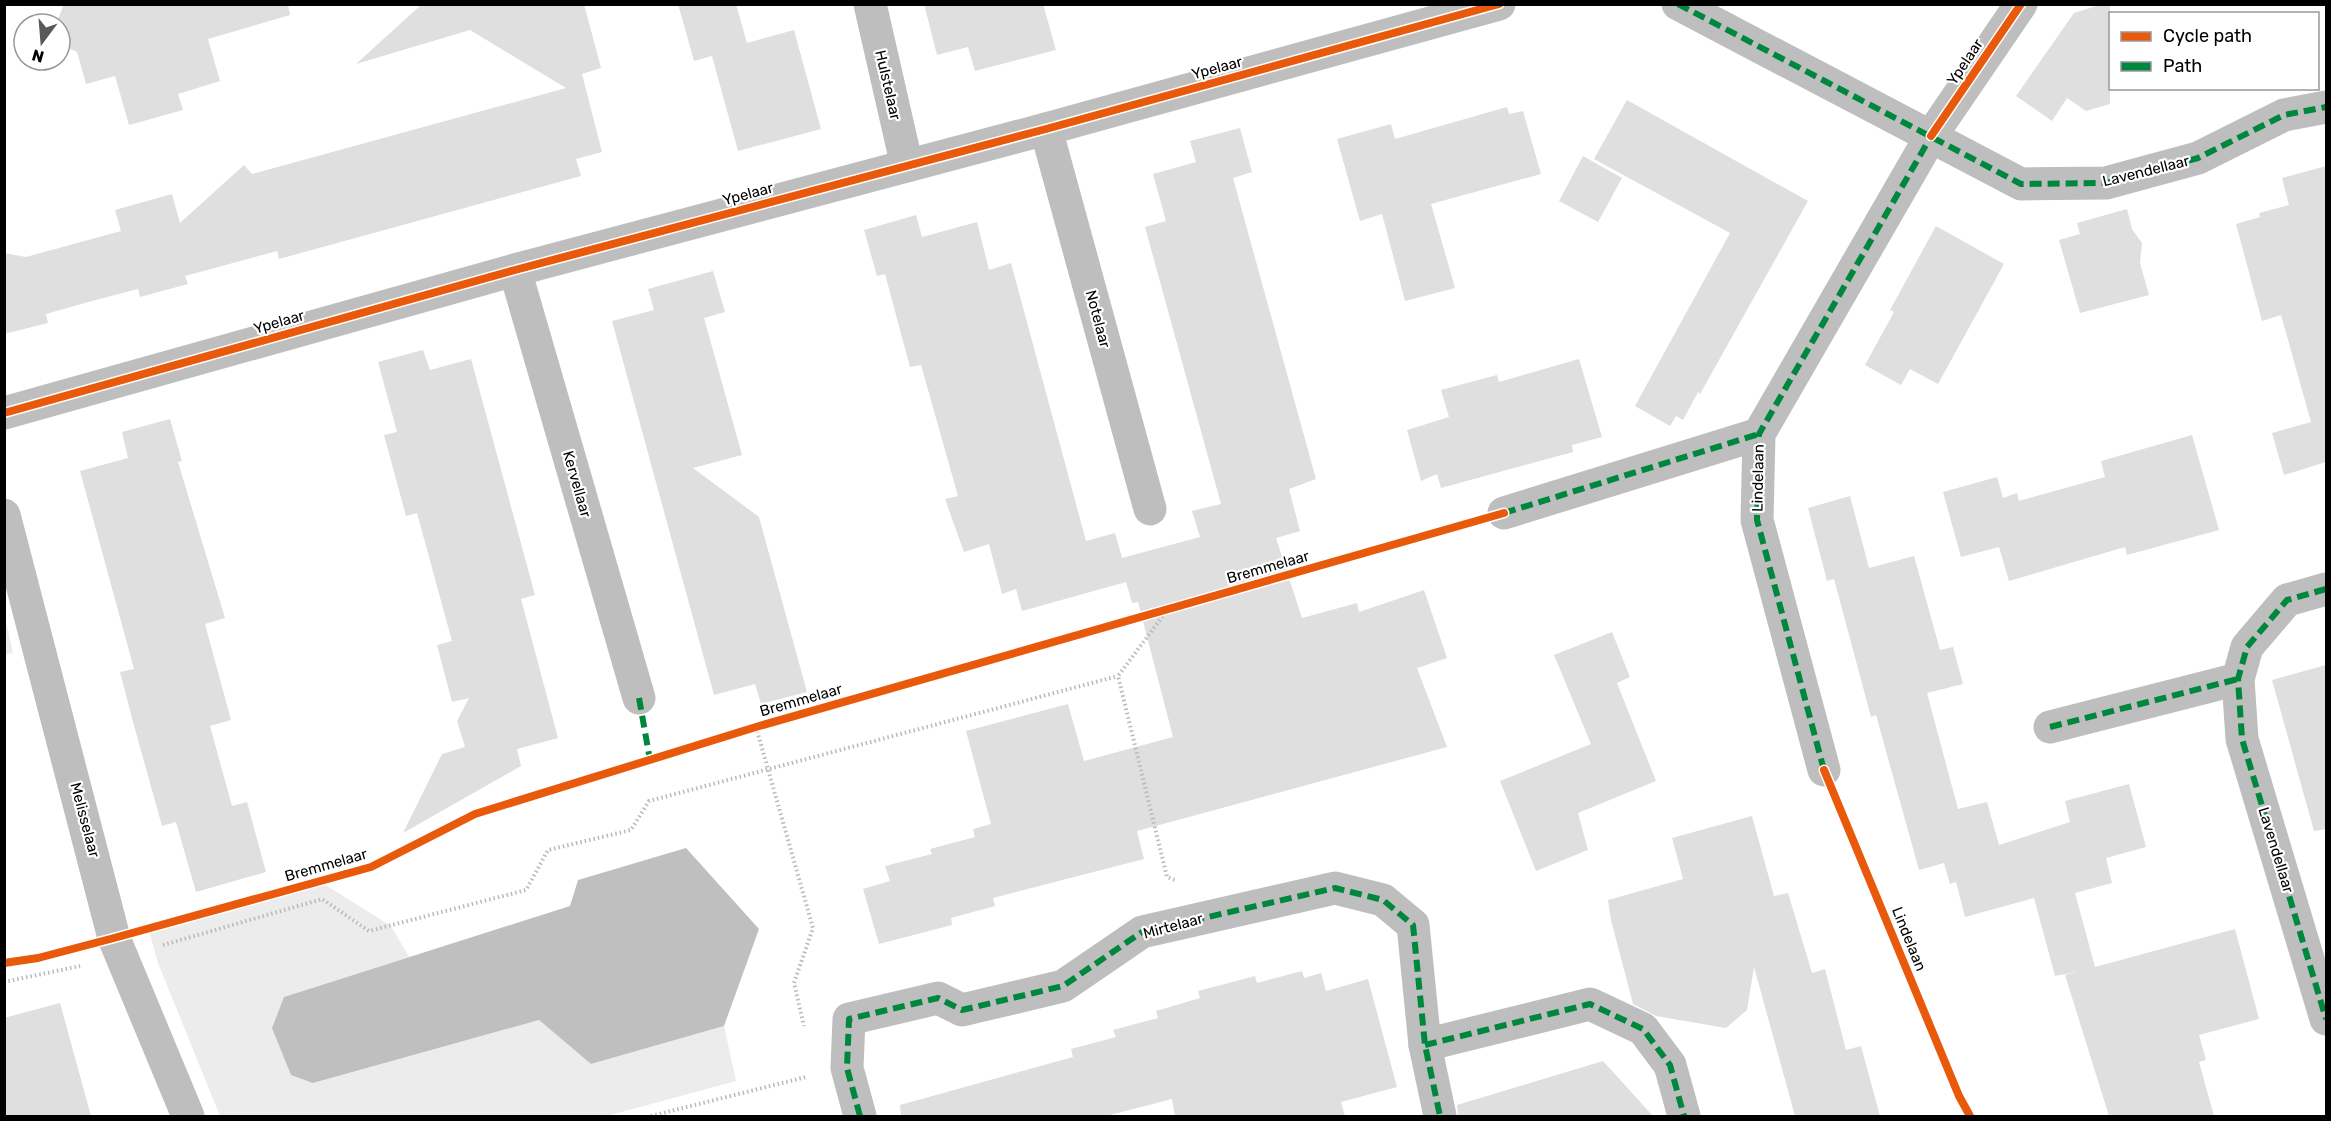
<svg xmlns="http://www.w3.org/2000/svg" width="2331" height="1121" font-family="Rubik,sans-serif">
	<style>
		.green { fill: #ececec }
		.water { fill: #bfbfbf }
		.building { fill: #dfdfdf }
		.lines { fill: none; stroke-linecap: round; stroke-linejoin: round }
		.path { stroke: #b9b9b9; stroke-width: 4; stroke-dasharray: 1.5 3; stroke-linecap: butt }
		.street { stroke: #bebebe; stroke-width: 33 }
		.quiet { stroke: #00873e; stroke-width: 6; stroke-dasharray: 12 6; stroke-linecap: butt }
		.cycleway-casing { stroke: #fff; stroke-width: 11 }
		.cycleway { stroke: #e8590c; stroke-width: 8 }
		.labels { text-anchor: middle; stroke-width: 4.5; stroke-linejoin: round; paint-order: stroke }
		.street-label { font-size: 15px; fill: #000; stroke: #fff }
	</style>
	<rect width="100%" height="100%" fill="#fff"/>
	<g class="green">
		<polygon points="4,613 13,653 5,655 4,655"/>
		<polygon points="324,884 391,926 409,957 284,997 313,1083 539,1020 591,1064 724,1026 736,1081 607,1116 220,1116 158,963 149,931"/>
	</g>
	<polygon class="water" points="686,848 759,929 724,1026 591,1064 539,1020 313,1083 291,1075 272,1028 284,997 570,906 578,880"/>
	<g class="building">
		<polygon points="64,4 288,4 290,15 208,39 220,81 178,94 183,110 129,125 115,76 86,84 77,52 60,44 60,24 56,24"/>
		<polygon points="422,4 584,4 601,68 582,74 602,152 576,159 581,176 279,259 277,251 185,276 188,284 140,297 138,289 92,301 46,314 48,323 4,334 4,253 26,257 121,231 115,210 172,194 180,223 244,165 252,174 566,88 470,30 356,64"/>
		<polygon points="678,4 736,4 747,43 794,30 821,129 738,151 712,56 694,61"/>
		<polygon points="924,4 1043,4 1056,50 975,71 968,47 937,55"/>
		<polygon points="2103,4 2110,4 2110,104 2086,111 2067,98 2052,121 2016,96 2074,13"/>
		<polygon points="1627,100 1808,201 1700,394 1698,392 1683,420 1676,416 1670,426 1635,406 1730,233 1594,159"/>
		<polygon points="1507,107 1509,114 1523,111 1541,174 1431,204 1455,288 1405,301 1382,214 1360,221 1337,139 1391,124 1395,139"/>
		<polygon points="1240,128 1252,172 1233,178 1316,479 1289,489 1300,531 1276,538 1302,618 1357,603 1359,612 1424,590 1447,658 1417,668 1447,747 1137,831 1144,859 993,898 995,906 951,918 952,925 879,944 863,889 890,881 885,866 932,854 930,849 975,837 973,829 991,824 966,731 1068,704 1084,761 1173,737 1138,602 1132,603 1126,582 1022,611 1016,589 1002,594 989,544 964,552 945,499 958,496 921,365 910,367 885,274 877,276 864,230 916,215 922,237 977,222 989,270 1011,263 1086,541 1115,533 1122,558 1200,537 1192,511 1221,504 1145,227 1166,221 1153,174 1196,162 1190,141"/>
		<polygon points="1583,156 1622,178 1598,222 1559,201"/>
		<polygon points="2326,166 2326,462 2284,475 2272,433 2311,422 2281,315 2262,321 2236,224 2260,217 2259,213 2289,205 2282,178"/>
		<polygon points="2127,209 2132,229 2142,243 2140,263 2149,295 2080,313 2059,240 2080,234 2077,223"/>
		<polygon points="1936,226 2004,264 1938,384 1910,369 1901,385 1865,365 1894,312 1890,310"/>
		<polygon points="713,271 725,312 704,318 742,455 693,468 759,517 807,692 761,704 755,684 714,695 612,321 654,310 648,289"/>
		<polygon points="423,350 430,370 471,359 535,595 521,599 558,738 517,749 521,766 403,833 442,754 465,747 457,721 469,698 452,702 437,645 452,641 417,513 406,516 384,435 397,432 378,362"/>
		<polygon points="1579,359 1602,437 1572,445 1573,452 1441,488 1437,474 1421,481 1407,430 1449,417 1441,390 1497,375 1499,382"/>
		<polygon points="170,419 182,461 178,462 225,618 205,624 231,720 210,726 232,806 247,802 266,872 196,892 176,822 162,826 133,722 120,672 134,669 80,471 128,458 122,432"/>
		<polygon points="2192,435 2219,530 2127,555 2125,547 2009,581 1999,547 1961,557 1943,492 1997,477 2003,498 2017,493 2019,501 2105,477 2101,461"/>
		<polygon points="1850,496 1869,568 1914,556 1940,650 1953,647 1963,684 1927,693 1958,809 1987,802 1999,845 2070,822 2065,801 2129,784 2146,847 2106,858 2112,883 2075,893 2095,967 2235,929 2259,1019 2199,1035 2206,1060 2199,1062 2214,1116 2109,1116 2065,975 2076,972 2055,976 2034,898 1965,917 1956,882 1950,884 1944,863 1919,870 1876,715 1871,717 1834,579 1827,581 1808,508"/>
		<polygon points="1612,632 1630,677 1617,683 1656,781 1578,813 1588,850 1536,871 1500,781 1591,744 1554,655"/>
		<polygon points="2326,665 2326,829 2314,831 2272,680"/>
		<polygon points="1752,816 1774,896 1788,893 1812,973 1825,969 1846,1050 1861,1046 1880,1116 1795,1116 1754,967 1747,1010 1726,1028 1656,1016 1633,1004 1611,920 1608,900 1683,879 1672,838"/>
		<polygon points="1302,971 1304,978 1321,973 1326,991 1368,979 1397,1087 1341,1102 1345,1116 1175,1116 1172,1099 1106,1116 901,1116 900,1105 1073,1057 1071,1049 1116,1037 1113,1030 1158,1018 1156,1011 1200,998 1198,991 1255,976 1257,983"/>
		<polygon points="60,1003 91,1116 4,1116 4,1018"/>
		<polygon points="1603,1061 1653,1116 1458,1116 1457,1105"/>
	</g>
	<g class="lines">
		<g class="path">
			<polyline points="1168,609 1118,676 1167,877 1175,880"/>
			<polyline points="756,727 813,928 794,983 804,1026"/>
			<polyline points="163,945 322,899 369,931 526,890 548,850 631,830 649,801 1118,676"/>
			<polyline points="4,982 80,966"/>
			<polyline points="651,1116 806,1077"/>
		</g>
		<g class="street">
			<polyline points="870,4 907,166"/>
			<polyline points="1678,4 2021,184 2106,183 2198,158 2284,115 2326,107"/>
			<polyline points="1046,129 1150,509"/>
			<polyline points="515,270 639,698"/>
			<polyline points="4,413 515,270 1046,129 1499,4"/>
			<polyline points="1504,513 1759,434"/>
			<polyline points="4,515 114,938 188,1116"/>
			<polyline points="2326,589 2287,600 2247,647 2238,679 2242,739 2326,1019"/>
			<polyline points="2050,727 2238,679"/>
			<polyline points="1824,770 1757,520 1759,434 1931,136 2021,4"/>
			<polyline points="1425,1045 1590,1004 1643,1029 1670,1065 1684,1116"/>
			<polyline points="860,1116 847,1068 849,1019 938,998 962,1010 1063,986 1142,932 1335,888 1383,900 1413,925 1425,1045 1440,1116"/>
		</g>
		<g class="quiet">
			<polyline points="1678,4 2021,184 2106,183 2198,158 2284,115 2326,107"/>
			<polyline points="1504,513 1759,434"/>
			<polyline points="2326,589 2287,600 2247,647 2238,679 2242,739 2326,1019"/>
			<polyline points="639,698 650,760"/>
			<polyline points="2050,727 2238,679"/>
			<polyline points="1824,770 1757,520 1759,434 1933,133"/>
			<polyline points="1425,1045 1590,1004 1643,1029 1670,1065 1684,1116"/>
			<polyline points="860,1116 847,1068 849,1019 938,998 962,1010 1063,986 1142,932 1335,888 1383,900 1413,925 1425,1045 1440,1116"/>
		</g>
		<g class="cycleway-casing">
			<g id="cycleway">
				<polyline points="1931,136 2021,4"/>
				<polyline points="4,413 515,270 1046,129 1499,4"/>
				<polyline points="1824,770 1959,1096 1970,1116"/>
				<polyline points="4,963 38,958 114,938 371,867 475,814 756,727 1504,513"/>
			</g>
		</g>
		<use href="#cycleway" class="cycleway"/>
	</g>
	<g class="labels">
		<g class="street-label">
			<text transform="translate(1965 62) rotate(-56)" y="5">Ypelaar</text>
			<text transform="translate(1217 68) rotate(-15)" y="5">Ypelaar</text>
			<text transform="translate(888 85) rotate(77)" y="5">Hulstelaar</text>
			<text transform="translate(2146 171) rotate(-14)" y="5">Lavendellaar</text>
			<text transform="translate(748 194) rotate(-15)" y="5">Ypelaar</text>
			<text transform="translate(1098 319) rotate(75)" y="5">Notelaar</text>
			<text transform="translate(279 322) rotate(-16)" y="5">Ypelaar</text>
			<text transform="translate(1758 478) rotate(-89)" y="5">Lindelaan</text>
			<text transform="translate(577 484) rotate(74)" y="5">Kervellaar</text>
			<text transform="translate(1268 567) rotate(-16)" y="5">Bremmelaar</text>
			<text transform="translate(801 700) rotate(-16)" y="5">Bremmelaar</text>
			<text transform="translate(85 820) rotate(75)" y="5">Melisselaar</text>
			<text transform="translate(2276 850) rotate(73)" y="5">Lavendellaar</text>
			<text transform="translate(326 865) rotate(-16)" y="5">Bremmelaar</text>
			<text transform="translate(1173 926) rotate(-15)" y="5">Mirtelaar</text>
			<text transform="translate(1909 939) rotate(68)" y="5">Lindelaan</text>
		</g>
	</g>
	<rect width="2331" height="1121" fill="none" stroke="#000000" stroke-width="12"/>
	<rect x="2109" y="12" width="210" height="78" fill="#ffffff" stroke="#999999" stroke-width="1.5"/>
	<rect x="2121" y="32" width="30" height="9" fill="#e8590c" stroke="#999999" stroke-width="1.5"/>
	<text x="2163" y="42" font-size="18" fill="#000000">Cycle path</text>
	<rect x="2121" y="62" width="30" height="9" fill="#00873e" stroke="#999999" stroke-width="1.5"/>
	<text x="2163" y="72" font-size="18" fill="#000000">Path</text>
	<g transform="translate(42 42) rotate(196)"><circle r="28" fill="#ffffff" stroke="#999999" stroke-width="1.5"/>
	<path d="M0-4.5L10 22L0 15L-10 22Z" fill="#595959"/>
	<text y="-9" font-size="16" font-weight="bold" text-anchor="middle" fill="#000000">N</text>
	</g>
</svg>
